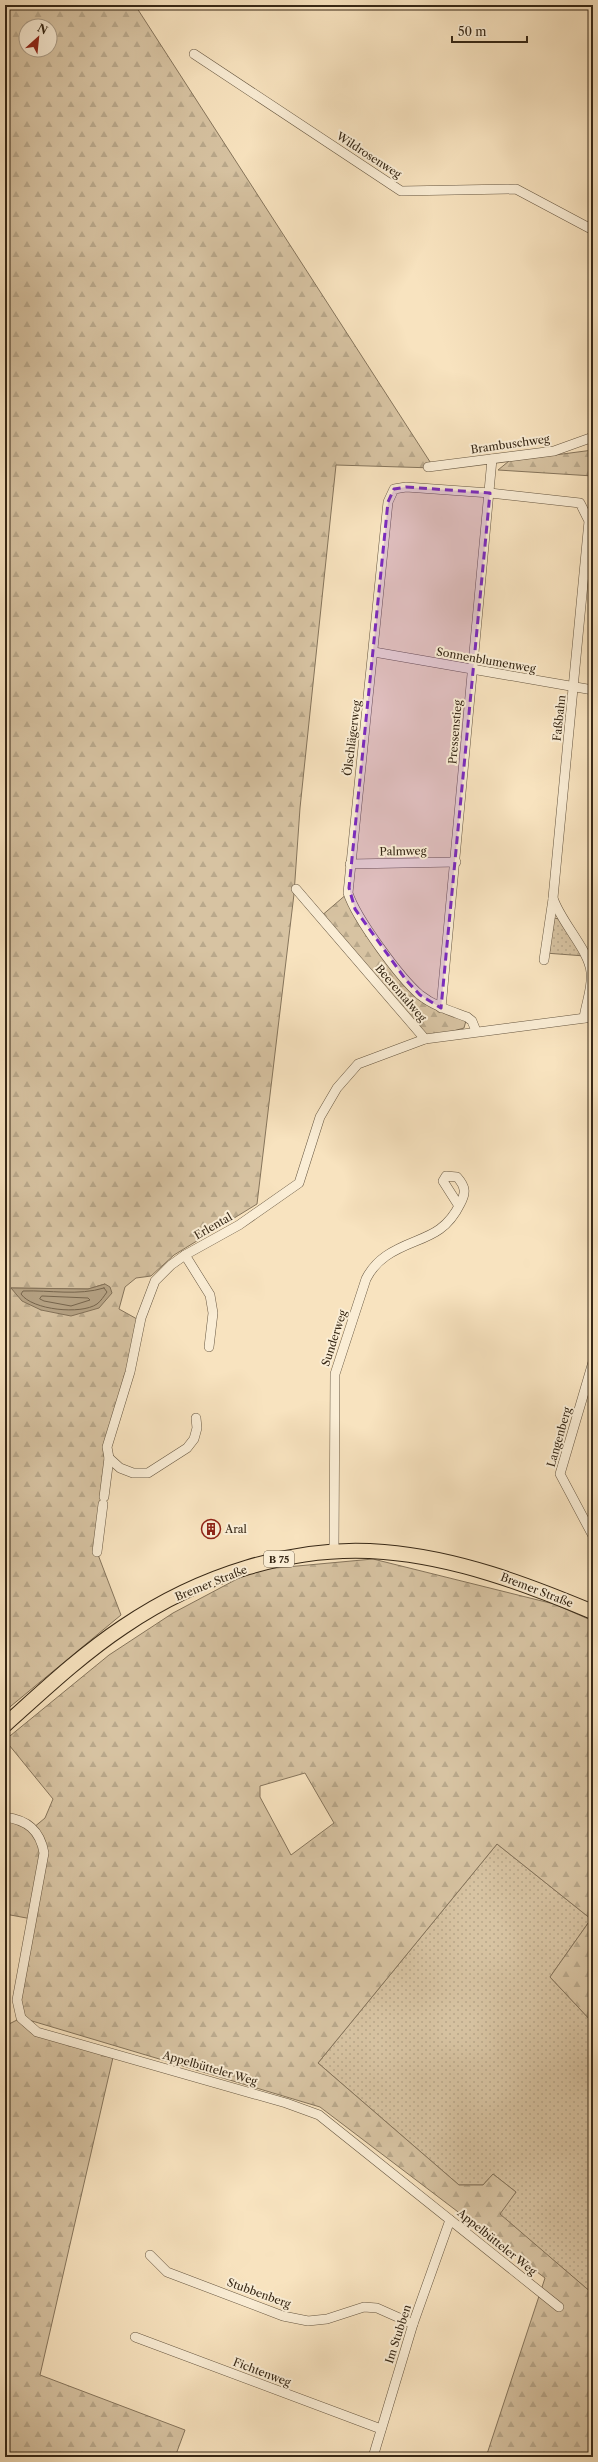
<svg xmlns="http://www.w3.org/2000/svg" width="598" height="2462" font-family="'Libre Caslon Text',serif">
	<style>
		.grass { fill: url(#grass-dots); stroke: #86755c }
		.forest { fill: url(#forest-firs); stroke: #86755c; fill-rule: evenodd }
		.water { fill: #b6a385; stroke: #837158 }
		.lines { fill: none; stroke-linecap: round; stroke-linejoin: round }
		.shore { stroke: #76654d; stroke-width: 1 }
		.minor-casing { stroke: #665640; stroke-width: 10 }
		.primary-casing { stroke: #362715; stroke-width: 16 }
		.minor { stroke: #faedd5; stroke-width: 9 }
		.primary { stroke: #f8e3bf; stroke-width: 14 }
		.marked { fill: #7b2cbf; fill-opacity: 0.2; stroke: #7b2cbf; stroke-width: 3; stroke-dasharray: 8 5; stroke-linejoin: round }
		.labels { text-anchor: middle; stroke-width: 4; stroke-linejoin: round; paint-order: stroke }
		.shield { fill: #faedd5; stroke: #71624f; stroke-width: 1 }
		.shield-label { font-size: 10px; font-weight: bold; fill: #362715 }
		.street-label { font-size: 11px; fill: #362715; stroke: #faedd5 }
		.poi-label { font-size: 11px; fill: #362715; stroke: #faedd5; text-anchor: start }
	</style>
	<defs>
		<pattern id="grass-dots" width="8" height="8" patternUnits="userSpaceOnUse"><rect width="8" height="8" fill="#d7c3a2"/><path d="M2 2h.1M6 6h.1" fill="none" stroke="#b9a88b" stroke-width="1.8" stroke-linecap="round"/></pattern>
		<pattern id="forest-firs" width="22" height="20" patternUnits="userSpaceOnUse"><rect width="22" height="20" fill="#d7c3a2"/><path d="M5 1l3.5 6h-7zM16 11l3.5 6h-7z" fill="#b9a88b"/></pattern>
	</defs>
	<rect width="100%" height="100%" fill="#f8e3bf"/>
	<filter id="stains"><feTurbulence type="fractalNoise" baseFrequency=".005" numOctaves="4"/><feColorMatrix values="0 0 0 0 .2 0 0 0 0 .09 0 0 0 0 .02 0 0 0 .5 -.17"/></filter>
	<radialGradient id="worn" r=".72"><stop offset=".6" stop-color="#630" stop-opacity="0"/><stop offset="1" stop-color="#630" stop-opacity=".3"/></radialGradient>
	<g class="grass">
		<polygon points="550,917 563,920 585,956 545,953"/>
		<polygon points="497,1844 591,1919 550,1977 593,2023 593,2294 499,2214 516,2192 493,2174 483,2185 459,2185 318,2063"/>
	</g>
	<g class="forest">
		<path d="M5 5H135L434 468 336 465 300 808 294 894 257 1204 174 1255 151 1276 136 1278 125 1287 119 1309 137 1319 107 1469 97 1552 121 1615 5 1711V1552L9 1549 5 1542ZM26 26H50V50H26ZM105 1284 41 1310 11 1288 88 1289Z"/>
		<polygon points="593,450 593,476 498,470 509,461"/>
		<polygon points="348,893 351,902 420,995 467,1017 464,1028 425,1039 320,917"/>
		<path d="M373 1559 554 1604 593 1621V2023L550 1977 591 1919 497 1844 318 2063 459 2185H483L493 2174 516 2192 500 2214 593 2294V2457H486L545 2278 320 2107 22 2018 37 2032 114 2053 40 2375 185 2430 175 2457H5V2026L21 2018 17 2000 32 1919 5 1914V1817L33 1828 45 1818 53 1799 5 1740 109 1655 173 1613 254 1570ZM305 1773 334 1823 291 1855 260 1797V1786Z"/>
	</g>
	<polygon class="water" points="105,1284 110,1287 112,1293 99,1308 71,1316 41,1310 22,1301 11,1288 88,1289"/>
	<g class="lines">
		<g class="shore">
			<path d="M104 1288 107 1292C104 1296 101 1301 97 1304 81 1315 32 1310 21 1294L23 1291C50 1290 78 1296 104 1288Z"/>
			<polygon points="42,1296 88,1298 90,1300 71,1306 44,1301 40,1299"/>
		</g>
		<g class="minor-casing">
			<g id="minor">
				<polyline points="194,54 401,191 516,189 593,230"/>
				<polyline points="428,467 554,451 593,437"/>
				<polyline points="374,652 593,690"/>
				<polyline points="350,864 456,862"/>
				<polyline points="296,889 425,1039"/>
				<polyline points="544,960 553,899"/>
				<polyline points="441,1008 492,459"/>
				<path d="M476 1031 472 1021 467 1017C451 1011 434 1006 420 995 400 978 356 918 348 893L388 502 394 489 406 487 490 493 580 503 589 521 553 898C560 921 589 950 591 972 593 987 586 1003 584 1018"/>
				<polyline points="185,1255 210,1295 213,1313 209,1347"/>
				<polyline points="593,1362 560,1474 593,1536"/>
				<polyline points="109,1458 120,1468 133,1473 148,1473 187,1448 194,1439 197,1428 196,1418"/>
				<polyline points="104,1497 109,1458 107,1447 130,1372 141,1318 155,1281 171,1265 185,1255 239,1225 299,1183 320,1117 337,1088 358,1064 425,1039 593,1017"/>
				<polyline points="97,1552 103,1504"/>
				<path d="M334 1552 335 1374 366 1279C371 1269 376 1263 386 1256 415 1236 442 1241 460 1204 466 1193 466 1187 457 1177L446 1176 443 1181 459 1206"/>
				<path d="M5 1817C27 1820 40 1830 44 1853L17 2000 21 2018 37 2032 286 2103 319 2115 559 2307"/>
				<polyline points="150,2255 167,2272 283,2316 308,2321 327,2319 364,2307 377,2308 413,2324"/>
				<polyline points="135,2337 381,2429"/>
				<polyline points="373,2457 413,2324 450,2220"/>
			</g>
		</g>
		<g class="primary-casing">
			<path id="primary" d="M5 1725C43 1691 81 1655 123 1627 198 1576 293 1544 384 1552 457 1558 526 1584 593 1612"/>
		</g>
		<use href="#minor" class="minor"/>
		<use href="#primary" class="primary"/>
	</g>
	<path class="marked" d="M406 487 490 493 441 1008 420 995 406 980 355 909 349 888 388 502 394 489Z"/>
	<defs>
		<g id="building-ring" transform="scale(1)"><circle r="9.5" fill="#faedd5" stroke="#8f2418" stroke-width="1.5"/><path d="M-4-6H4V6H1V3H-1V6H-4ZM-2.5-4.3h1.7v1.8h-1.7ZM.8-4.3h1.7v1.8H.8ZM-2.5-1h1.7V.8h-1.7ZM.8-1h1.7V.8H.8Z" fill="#8f2418"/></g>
	</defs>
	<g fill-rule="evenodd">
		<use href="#building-ring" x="211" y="1529"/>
	</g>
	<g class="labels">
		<rect class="shield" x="264" y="1551" width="30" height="16" rx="3"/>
		<g class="shield-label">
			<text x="279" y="1563">B 75</text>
		</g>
		<g class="street-label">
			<text transform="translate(369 155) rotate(33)" y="4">Wildrosenweg</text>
			<text transform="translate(510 444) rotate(-8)" y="4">Brambuschweg</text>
			<text transform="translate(486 660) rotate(10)" y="4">Sonnenblumenweg</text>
			<text transform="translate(559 718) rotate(-84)" y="4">Faßbahn</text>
			<text transform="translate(455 732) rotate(-85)" y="4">Pressenstieg</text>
			<text transform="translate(352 738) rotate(-83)" y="4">Ölschlägerweg</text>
			<text transform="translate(403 851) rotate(-1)" y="4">Palmweg</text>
			<text transform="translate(401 993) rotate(49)" y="4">Beerentalweg</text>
			<text transform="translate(213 1226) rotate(-30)" y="4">Erlental</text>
			<text transform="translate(334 1338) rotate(-72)" y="4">Sunderweg</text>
			<text transform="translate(559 1437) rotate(-74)" y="4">Langenberg</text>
			<text transform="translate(211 1583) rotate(-22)" y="4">Bremer Straße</text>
			<text transform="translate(537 1590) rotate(21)" y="4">Bremer Straße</text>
			<text transform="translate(210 2068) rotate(16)" y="4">Appelbütteler Weg</text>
			<text transform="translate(497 2242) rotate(39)" y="4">Appelbütteler Weg</text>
			<text transform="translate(259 2293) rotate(20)" y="4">Stubbenberg</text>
			<text transform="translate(398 2334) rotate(-72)" y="4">Im Stubben</text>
			<text transform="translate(262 2372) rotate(21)" y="4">Fichtenweg</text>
		</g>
		<g class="poi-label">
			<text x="225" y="1533">Aral</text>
		</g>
	</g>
	<rect width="598" height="2462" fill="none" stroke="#f8e3bf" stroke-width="20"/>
	<rect x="6" y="6" width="586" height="2450" fill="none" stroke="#362715" stroke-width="2"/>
	<rect x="10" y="10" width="578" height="2442" fill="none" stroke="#362715"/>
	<g transform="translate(38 38) rotate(27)"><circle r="19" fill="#faedd5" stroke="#ac9e88"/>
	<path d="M0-3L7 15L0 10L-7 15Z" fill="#8f2418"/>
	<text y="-6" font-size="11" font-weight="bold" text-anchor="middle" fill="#362715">N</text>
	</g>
	<path d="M452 36v6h75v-6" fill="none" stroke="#362715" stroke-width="2"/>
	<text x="458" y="36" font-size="12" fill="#362715" stroke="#faedd5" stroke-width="3" paint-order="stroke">50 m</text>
	<rect width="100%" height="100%" filter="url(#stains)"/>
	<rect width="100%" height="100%" fill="url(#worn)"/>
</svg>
